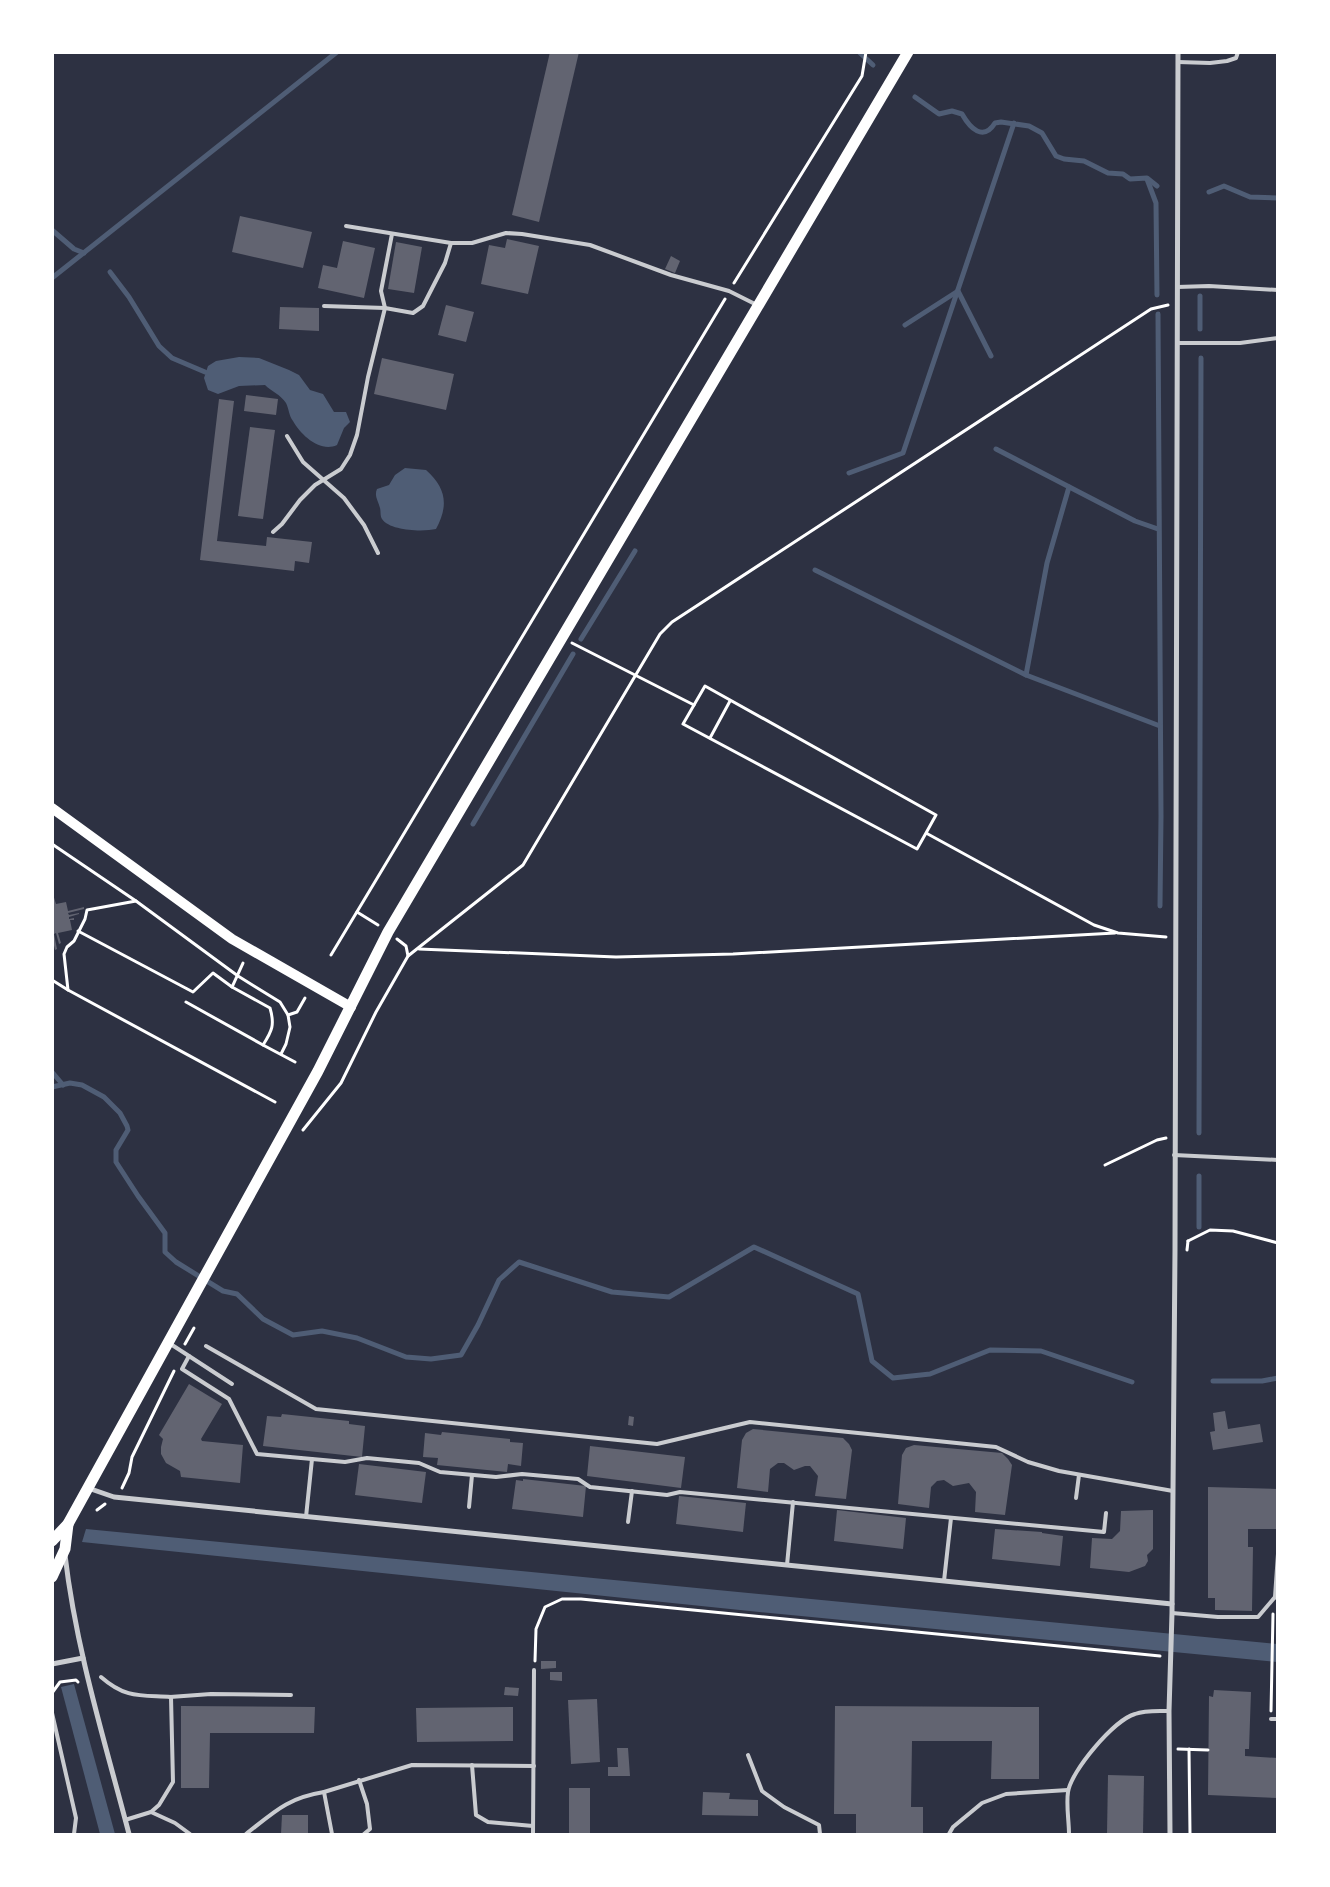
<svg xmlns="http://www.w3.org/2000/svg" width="1330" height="1887" font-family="'DejaVu Sans',sans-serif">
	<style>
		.water { fill: #4f5d75 }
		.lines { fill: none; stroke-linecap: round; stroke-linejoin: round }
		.stream { stroke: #4f5d75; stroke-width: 5 }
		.building { fill: #626471 }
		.path { stroke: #fff; stroke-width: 3 }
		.service { stroke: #caccd0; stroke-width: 4 }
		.minor { stroke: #caccd0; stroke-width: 5 }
		.secondary { stroke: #fff; stroke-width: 10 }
		.primary { stroke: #fff; stroke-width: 11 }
	</style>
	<rect width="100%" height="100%" fill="#2d3142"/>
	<g class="water">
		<path d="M239 357 259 358 289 370 299 375 310 390 323 394 334 412H346L350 422 344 428 337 445C320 453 301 435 293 421 289 416 289 409 286 403 281 395 271 391 265 385L239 386 218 394 208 390 204 378 208 366 216 361Z"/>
		<path d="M405 468 426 470C446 488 449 505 436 529 423 532 390 531 382 519 380 516 381 512 380 508 378 500 374 496 377 489L389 485 395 475Z"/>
		<polygon points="86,1529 1277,1644 1277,1662 770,1613 82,1542"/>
		<polygon points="74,1684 115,1834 100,1834 61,1687"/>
	</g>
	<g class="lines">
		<g class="stream">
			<polyline points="859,52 873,65"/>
			<path d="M915 97 939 114 952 111 962 114C970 128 983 142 995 123L1001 122 1029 126 1042 133 1056 156 1064 159 1084 161 1108 173 1123 174 1130 179 1147 178 1157 186"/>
			<polyline points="1147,179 1156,203 1157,295"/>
			<polyline points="1209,192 1224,186 1250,197 1278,198"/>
			<polyline points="52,230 74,249 84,253"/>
			<polyline points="110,272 129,297 159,346 172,358 205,372"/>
			<polyline points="52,278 337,52"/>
			<polyline points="1200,296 1200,329"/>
			<polyline points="1158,314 1161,816 1160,906"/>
			<polyline points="905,325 958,291 991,356"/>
			<polyline points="996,449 1135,521 1158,529"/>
			<polyline points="849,473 903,453 1014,123"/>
			<polyline points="1069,487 1047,563 1026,675 1160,726"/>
			<polyline points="815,570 1026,675"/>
			<polyline points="581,639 635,551"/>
			<polyline points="473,824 573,654"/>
			<polyline points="52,1072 63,1085"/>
			<polyline points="52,1087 70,1083 82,1085 104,1097 120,1113 127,1126 128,1130 116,1150 116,1162 138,1196 165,1233 165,1252 176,1262 223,1291 237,1294 263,1319 293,1335 322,1331 357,1338 406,1357 431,1359 461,1355 478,1325 499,1280 519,1262 612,1292 669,1297 754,1247 858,1294 872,1361 893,1378 930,1374 990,1350 1041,1351 1132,1382"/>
			<polyline points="1199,1133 1201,358"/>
			<polyline points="1199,1176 1199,1227"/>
			<polyline points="1213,1381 1262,1381 1278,1378"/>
		</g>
	</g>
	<g class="building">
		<polygon points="550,52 579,52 539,222 512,215"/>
		<polygon points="240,216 312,232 303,268 232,252"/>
		<polygon points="507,239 539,246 528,294 481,284 489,245 505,248"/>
		<polygon points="343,241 375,248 364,298 318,288 323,265 337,268"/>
		<polygon points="396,242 422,247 414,293 388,289"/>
		<polygon points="671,256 680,261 675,273 665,269"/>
		<polygon points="446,305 474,312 466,342 438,335"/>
		<polygon points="280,307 319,308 319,331 279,329"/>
		<polygon points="382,358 454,374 446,410 374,394"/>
		<polygon points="246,395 278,399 276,415 244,411"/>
		<polygon points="219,399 234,401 217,541 266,546 267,537 312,542 309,563 295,561 294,571 200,560"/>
		<polygon points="250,427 275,430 263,519 238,516"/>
		<polygon points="52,891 56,904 66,902 68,911 84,907 84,909 68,913 69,915 79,913 79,914 69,917 69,919 74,918 74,920 70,920 72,930 58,933 61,943 59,944 56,933 54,934 57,949 55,950 52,936 52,905 54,904"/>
		<polygon points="189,1384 222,1404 201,1439 202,1441 243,1445 240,1483 181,1477 180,1471 166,1463 161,1454 161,1447 163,1439 159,1435"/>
		<polygon points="1225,1411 1228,1429 1260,1424 1263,1442 1213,1450 1210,1432 1215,1431 1213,1413"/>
		<polygon points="282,1414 349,1421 349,1424 365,1426 362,1457 263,1446 267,1416 281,1417"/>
		<polygon points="629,1416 634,1417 633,1426 628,1425"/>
		<polygon points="753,1429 843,1438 849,1444 852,1450 846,1499 815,1496 818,1476 810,1466 805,1466 794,1470 784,1463 778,1463 770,1469 768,1492 737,1488 742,1440 746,1433"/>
		<polygon points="442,1432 510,1439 510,1442 523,1443 521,1466 508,1464 507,1472 437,1465 438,1458 423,1457 425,1433 441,1435"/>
		<polygon points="914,1445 1002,1453 1008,1459 1012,1465 1005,1515 975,1512 976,1492 969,1483 953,1486 944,1480 937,1481 931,1487 929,1508 898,1504 902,1455 906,1448"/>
		<polygon points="590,1446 685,1457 681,1488 587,1476"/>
		<polygon points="359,1464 426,1472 422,1503 355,1495"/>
		<polygon points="523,1479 586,1486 583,1517 512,1509 516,1480 523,1481"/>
		<polygon points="1208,1487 1278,1489 1278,1529 1248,1529 1248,1547 1253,1547 1252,1611 1215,1610 1215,1598 1208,1598"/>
		<polygon points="679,1496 746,1503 743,1532 676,1524"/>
		<polygon points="837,1510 906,1518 903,1549 834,1541"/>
		<polygon points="1153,1510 1153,1549 1147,1555 1148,1561 1145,1566 1129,1572 1090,1568 1092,1538 1112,1539 1120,1531 1121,1511"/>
		<polygon points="995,1529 1042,1532 1042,1533 1063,1536 1060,1566 992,1559"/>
		<polygon points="541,1661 556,1661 556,1668 541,1669"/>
		<polygon points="550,1672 562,1672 562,1681 550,1680"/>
		<polygon points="505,1687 519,1688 518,1696 504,1695"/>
		<polygon points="1214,1690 1251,1692 1249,1749 1245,1749 1245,1756 1278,1758 1278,1798 1208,1795 1209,1696 1213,1697"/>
		<polygon points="597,1699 600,1762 571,1764 568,1700"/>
		<polygon points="181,1706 315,1707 314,1733 210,1733 209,1788 181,1788"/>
		<polygon points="835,1706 1039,1707 1039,1779 991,1779 992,1741 912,1741 911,1807 923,1807 923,1834 856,1834 856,1814 834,1814"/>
		<polygon points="513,1707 513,1741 417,1742 416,1708"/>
		<polygon points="617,1748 628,1748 630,1776 608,1776 608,1767 618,1767"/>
		<polygon points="1108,1775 1144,1776 1143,1834 1107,1834"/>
		<rect x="569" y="1788" width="21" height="46"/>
		<polygon points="703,1792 730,1793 729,1799 758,1800 758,1816 702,1815"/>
		<polygon points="282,1815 308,1815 308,1834 281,1834"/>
	</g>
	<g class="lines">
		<g class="path">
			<polyline points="734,283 862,76 866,52"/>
			<polyline points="572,643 694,705"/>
			<polyline points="710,738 730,701"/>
			<polyline points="926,833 917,849 683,724 705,686 936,815 926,833 1094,925 1118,933 1166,937"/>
			<polyline points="52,844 136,901 238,976 280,1002 288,1015 290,1027 286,1044 281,1054"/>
			<polyline points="136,901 87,910 85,919 74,941 67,947 64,954 68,990 275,1102"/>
			<polyline points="357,912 378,925"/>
			<polyline points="78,931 193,992 213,973 232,987 243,963"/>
			<polyline points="397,939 406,946 408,956 523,865 660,634 672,622 1151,309 1168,305"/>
			<polyline points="419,949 616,957 733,954 1115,933"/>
			<polyline points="331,955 725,299"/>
			<polyline points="52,980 68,990"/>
			<path d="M232 987 270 1008C275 1025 272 1031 263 1045L295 1062"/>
			<polyline points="186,1002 263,1045"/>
			<polyline points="288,1015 297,1012 305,998"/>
			<polyline points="303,1130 341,1083 376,1012 408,956"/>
			<polyline points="1105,1165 1157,1140 1166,1138"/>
			<polyline points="1188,1241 1210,1230 1233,1231 1278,1243"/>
			<polyline points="1187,1250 1188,1241"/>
			<polyline points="185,1344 194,1328"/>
			<polyline points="122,1488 129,1473 132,1457 174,1371"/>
			<polyline points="97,1510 105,1504"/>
			<polyline points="535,1661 536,1629 545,1607 562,1599 581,1599 1160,1656"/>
			<polyline points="52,1693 60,1682 76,1680 78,1682"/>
			<polyline points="1271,1711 1273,1614"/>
			<polyline points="1178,1749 1208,1750"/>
			<polyline points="1189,1749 1190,1834"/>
		</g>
		<g class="service">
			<polyline points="1178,62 1210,63 1227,61 1236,58 1238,52"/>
			<polyline points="346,226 451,243"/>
			<polyline points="1177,287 1209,286 1278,290"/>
			<polyline points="324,306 385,308 413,313 423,306 445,263 451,243 472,243 506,233 522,234 590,245 671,275 729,291 757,305"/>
			<polyline points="1177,343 1240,343 1278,338"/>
			<polyline points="287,436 303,462 344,498 364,525 378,553"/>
			<polyline points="273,532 282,524 300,500 315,485 341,469 350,455 357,435 368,377 385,308 381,291 392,234"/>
			<polyline points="1174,1155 1278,1160"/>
			<polyline points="169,1343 232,1384"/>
			<polyline points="206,1346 316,1409 657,1444 750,1422 996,1447 1028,1462 1059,1471 1173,1491"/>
			<polyline points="189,1356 182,1369 229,1399 257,1454 345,1462 367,1458 419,1463 440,1472 496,1477 522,1474 578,1479 590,1487 667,1495 680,1492 1104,1532 1106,1513"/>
			<polyline points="1076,1498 1079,1475"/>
			<polyline points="469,1507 472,1475"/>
			<polyline points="306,1517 312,1459"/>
			<polyline points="628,1522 632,1491"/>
			<polyline points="1278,1554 1275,1597 1278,1598"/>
			<polyline points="787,1565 793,1502"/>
			<polyline points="944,1581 951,1518"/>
			<polyline points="1172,1613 1218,1617 1258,1617 1275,1597"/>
			<path d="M101 1677C126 1699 141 1695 171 1697L173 1782 159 1805 151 1812"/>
			<polyline points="170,1697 211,1694 291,1695"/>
			<polyline points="52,1713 76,1818 74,1834"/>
			<polyline points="1271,1719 1278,1719"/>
			<polyline points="748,1755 762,1791 784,1807 819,1825 820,1834"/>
			<polyline points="472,1765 476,1815 488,1822 533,1826"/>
			<polyline points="359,1780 367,1804 370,1829 364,1834"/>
			<polyline points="324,1792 332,1834"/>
			<polyline points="125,1820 151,1812 175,1823 190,1834"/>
			<path d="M246 1834C274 1812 287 1798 324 1792L412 1765 534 1766"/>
			<polyline points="533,1834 534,1670"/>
			<polyline points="949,1834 953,1827 982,1803 1006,1794 1068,1790"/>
			<path d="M1069 1834C1069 1821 1066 1805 1068 1792 1071 1771 1114 1720 1135 1714 1145 1710 1158 1711 1169 1711"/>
		</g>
		<g class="minor">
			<polyline points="88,1488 114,1497 1172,1604"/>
			<path d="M65 1555C76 1650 105 1742 129 1834"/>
			<polyline points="52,1664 83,1658"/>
			<polyline points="1170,1834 1169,1711 1172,1613 1175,1250 1178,52"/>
		</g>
		<polyline class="secondary" points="52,808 232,939 351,1007"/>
		<g class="primary">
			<polyline points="52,1541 68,1524 318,1071 388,932 908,52"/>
			<polyline points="52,1577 65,1549 68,1524"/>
		</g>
	</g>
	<rect width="1330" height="1887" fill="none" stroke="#ffffff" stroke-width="108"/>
</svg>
